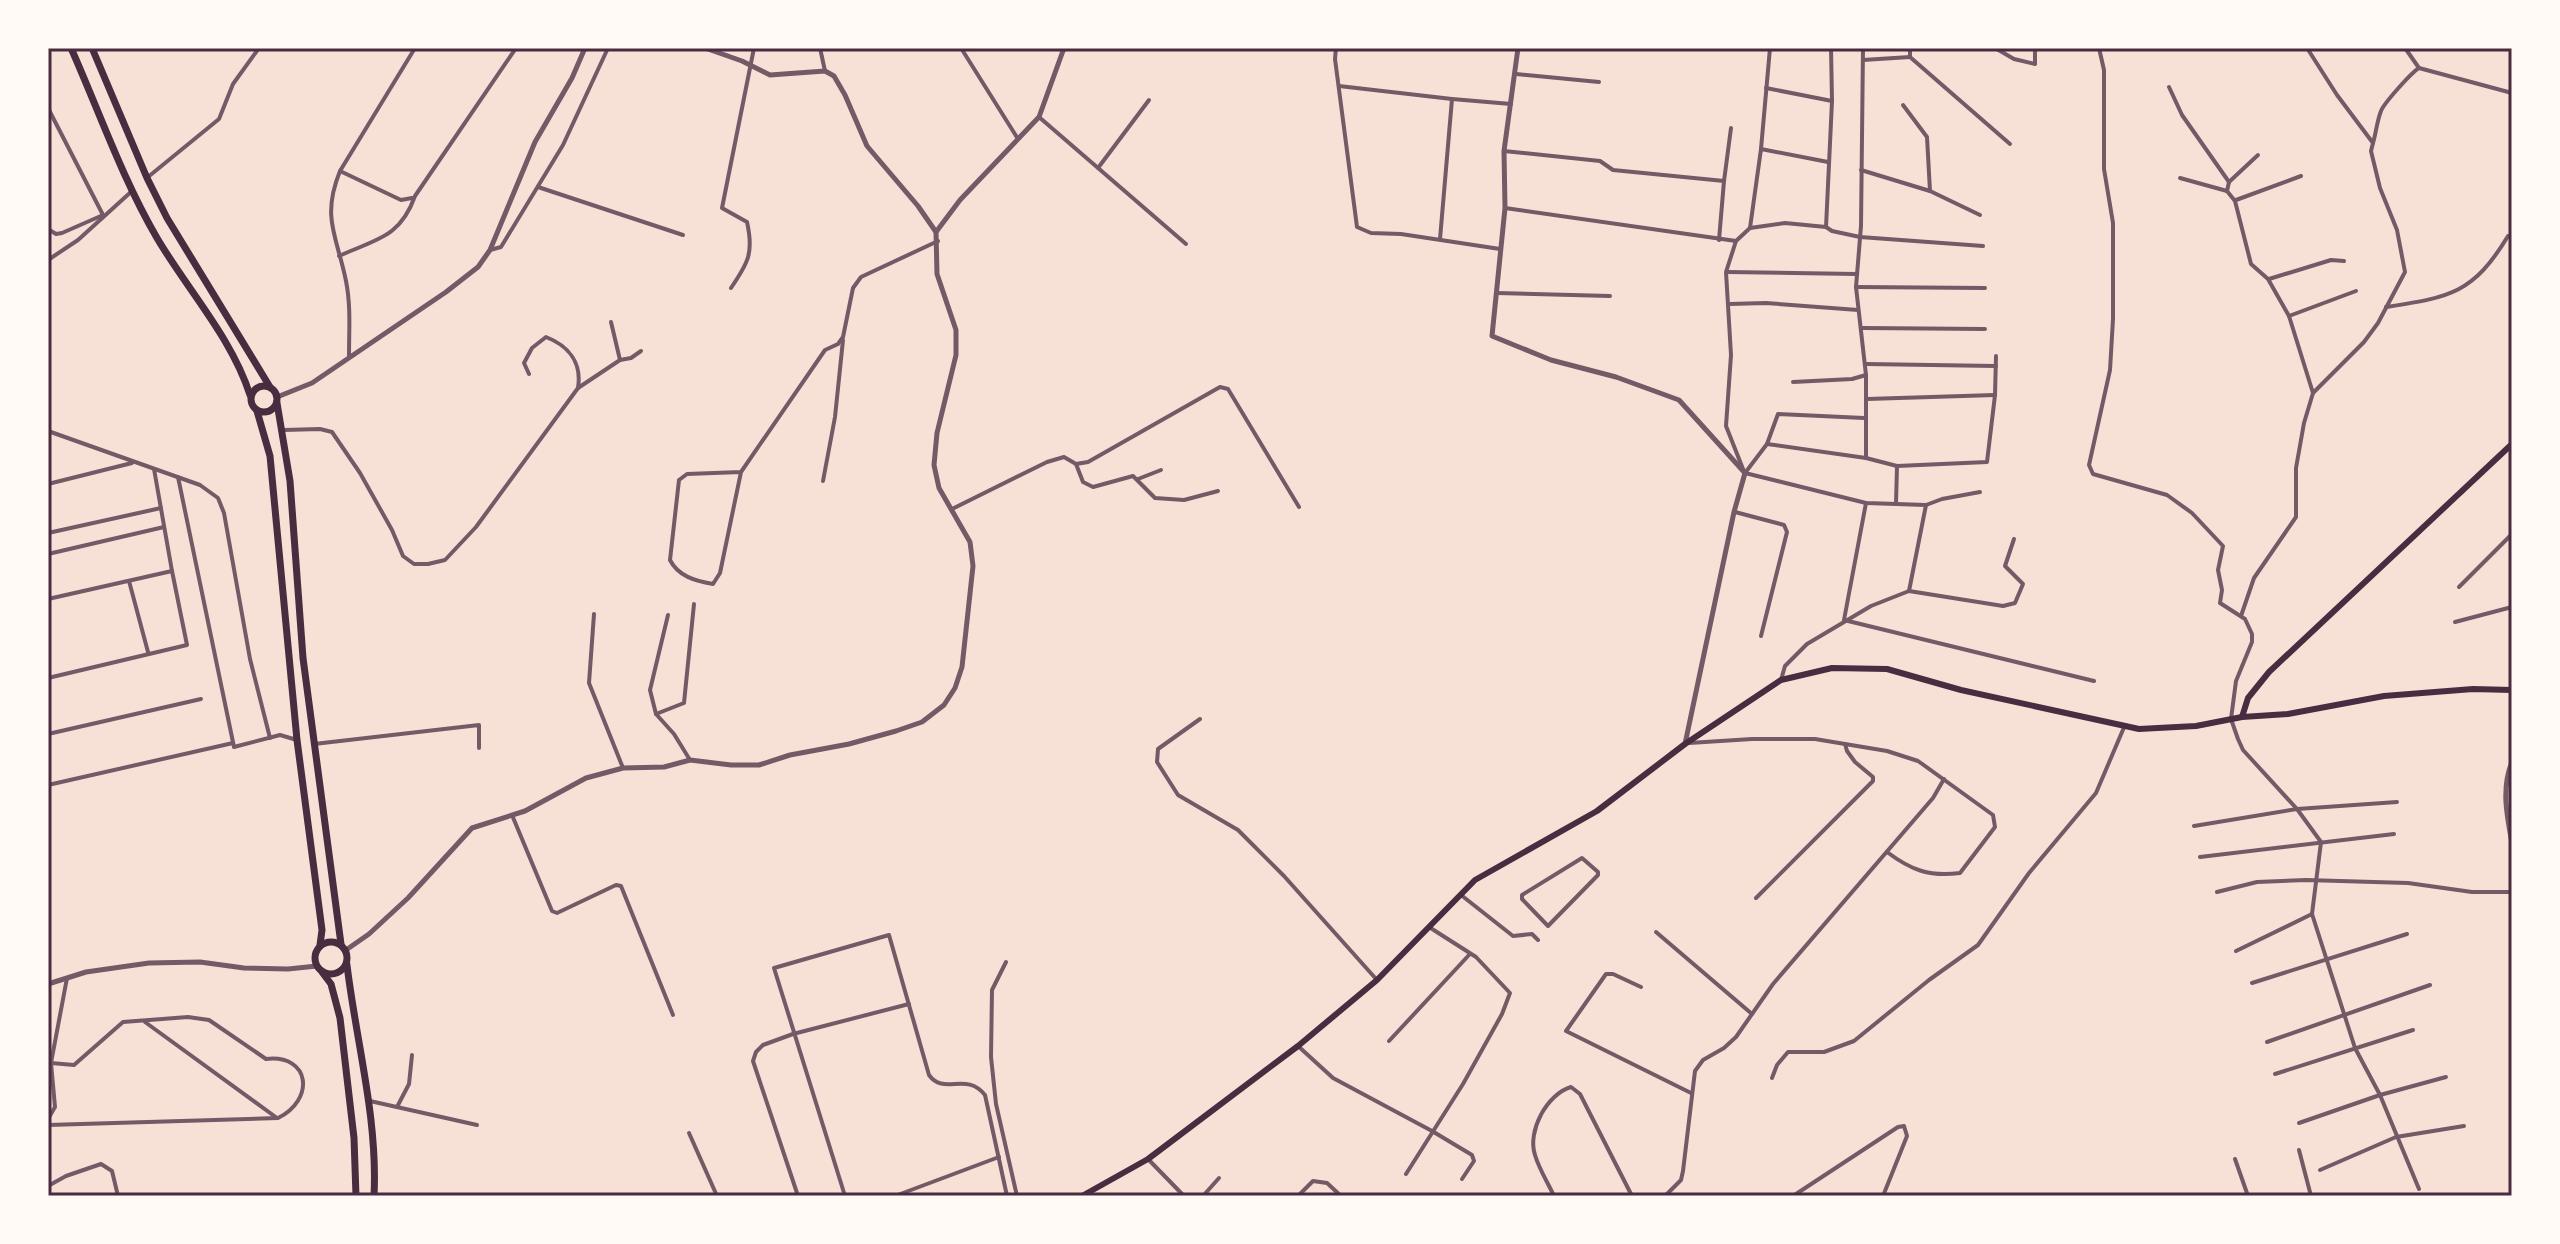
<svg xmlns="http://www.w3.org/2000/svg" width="2560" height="1244" font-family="Helvetica,sans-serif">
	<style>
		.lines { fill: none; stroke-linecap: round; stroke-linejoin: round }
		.minor { stroke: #755966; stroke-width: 4 }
		.tertiary { stroke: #755966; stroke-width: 5 }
		.secondary { stroke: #4a2c40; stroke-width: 6 }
		.trunk { stroke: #4a2c40; stroke-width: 7 }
		.neatline { fill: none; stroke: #4a2c40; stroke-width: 3 }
	</style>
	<rect width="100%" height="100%" fill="#f7e1d7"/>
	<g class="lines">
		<g class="minor">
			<polyline points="820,48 825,71"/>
			<polyline points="961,48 1018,139"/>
			<polyline points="1336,48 1335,59 1357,227 1371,233 1401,234 1500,249"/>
			<polyline points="1863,48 1861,226 1856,287 1866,375 1866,458"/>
			<polyline points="1910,48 1910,57 2010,144"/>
			<polyline points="1995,48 2014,59 2035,64 2035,48"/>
			<polyline points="2099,48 2104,70 2104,169 2113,223 2113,319 2110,370 2089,465 2093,474 2167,495 2192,513 2223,546 2218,570 2222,590 2220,603 2245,619 2252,634 2252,642 2236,681 2231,719 2238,739 2243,750 2297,809 2321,842 2312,914 2355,1048 2380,1095 2419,1189"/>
			<polyline points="2405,48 2419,68"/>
			<polyline points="1863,60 1910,57"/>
			<polyline points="1516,74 1599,82"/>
			<polyline points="1339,86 1452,99"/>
			<polyline points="2169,87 2182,115 2229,182 2227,191 2235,201 2251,264 2268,279 2289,316 2313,393"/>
			<polyline points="1766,88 1832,101"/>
			<polyline points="1903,105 1927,137 1930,191"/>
			<polyline points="48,108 103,215 62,233 56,234 48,229"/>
			<polyline points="1039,117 1186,244"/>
			<path d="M2373 143C2376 133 2377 121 2381 111 2384 103 2412 72 2419 68L2512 93"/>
			<polyline points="1761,149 1828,162"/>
			<polyline points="1504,151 1600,161 1613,170 1724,181 1719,240"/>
			<polyline points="1098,168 1149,100"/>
			<polyline points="1861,170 1930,191 1980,215"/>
			<polyline points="340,171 401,200 412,198"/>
			<polyline points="148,177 219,119 233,84 259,48"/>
			<polyline points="2180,178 2227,191"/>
			<polyline points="1724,181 1731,128"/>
			<polyline points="2229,182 2258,155"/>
			<polyline points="538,187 683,235"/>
			<polyline points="2236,200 2301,176"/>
			<polyline points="1505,208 1736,241"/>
			<polyline points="1826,227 1832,101 1831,48"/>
			<polyline points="1750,228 1785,223 1826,227 1832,231 1860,237 1983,246"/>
			<polyline points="1440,239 1452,99 1511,104"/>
			<polyline points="490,250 501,247 563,145 608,48"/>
			<path d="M339 256C376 239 400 238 415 196L516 48"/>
			<polyline points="48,260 78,240 132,191"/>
			<polyline points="1727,272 1856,274"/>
			<polyline points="2269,279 2331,260 2344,261"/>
			<polyline points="1856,287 1985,288"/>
			<path d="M731 288C748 263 754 253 747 222L722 208 754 48"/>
			<polyline points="1497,293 1610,296"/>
			<polyline points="1729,304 1766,303 1858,310"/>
			<path d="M2386 307C2450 297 2473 294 2508 236"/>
			<polyline points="2289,316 2356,291"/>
			<polyline points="1863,328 1985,329"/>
			<path d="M349 356C349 331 351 306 346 281 337 236 321 218 340 171L415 48"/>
			<polyline points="620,360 631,358 641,351"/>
			<polyline points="1866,364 1996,366"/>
			<polyline points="1793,382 1852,379 1866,375"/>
			<polyline points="578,388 620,360 611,322"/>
			<polyline points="1867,399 1995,395"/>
			<path d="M284 430 320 429 332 432 360 473 392 530 403 556 414 564H428L445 560 476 527 578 388C582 363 569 346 546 337L532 348 524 363 529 374"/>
			<polyline points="48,431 200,485 218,498 224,513 250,659 270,738"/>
			<polyline points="1767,444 1866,458 1897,466 1987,462 1995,395 1996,356"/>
			<polyline points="1076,464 1083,482 1093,487 1133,476 1155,498 1184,500 1218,491"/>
			<polyline points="1743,469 1726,426 1731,355 1726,272 1736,241 1750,228 1761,149 1770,48"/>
			<path d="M741 472 687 474 679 480 670 560C678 576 695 581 713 584L720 573 741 472 825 350 838 344 843 337 853 288 861 277 938 241"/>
			<polyline points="1745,473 1866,503 1926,505 1942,499 1980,492"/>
			<polyline points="1745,473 1767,444 1778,414 1864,418"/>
			<polyline points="178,477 234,747 280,735 297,740"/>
			<polyline points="1138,479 1161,470"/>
			<polyline points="823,481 835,417 843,340"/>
			<polyline points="48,484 132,463"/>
			<polyline points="1866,503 1844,620 2094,681"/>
			<polyline points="1896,503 1897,466"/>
			<polyline points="952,509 1047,462 1064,457 1076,464 1088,462 1220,387 1228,389 1299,507"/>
			<polyline points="1735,512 1784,525 1787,532 1761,636"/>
			<polyline points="48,533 161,508"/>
			<polyline points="48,554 164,527"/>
			<polyline points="129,581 148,652"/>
			<polyline points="2459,587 2512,534"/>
			<polyline points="1909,591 1926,505"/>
			<polyline points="48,599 172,571 154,469"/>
			<polyline points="594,614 589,683 623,768"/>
			<polyline points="668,615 650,690 656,714 674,734 690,760"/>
			<polyline points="2241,616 2254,578 2296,517 2296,468 2304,423 2313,393 2364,342 2378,323 2405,272 2397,230 2380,188 2371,151 2373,143 2337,95 2307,48"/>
			<polyline points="2455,622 2512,607"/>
			<polyline points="48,678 187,645 172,571"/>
			<polyline points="1781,680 1785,666 1807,644 1871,606 1909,591 2003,606 2015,603 2023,584 2005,566 2014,539"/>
			<polyline points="656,714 684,703 694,604"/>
			<polyline points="1200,719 1158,749 1157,762 1178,795 1238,830 1284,876 1377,980"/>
			<polyline points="48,734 201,699"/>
			<path d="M1689 743 1752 739H1815L1887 751 1918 761 1993 815 1995 827 1960 873C1929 877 1911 870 1887 852"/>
			<polyline points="314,744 479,725 479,748"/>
			<polyline points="48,785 233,743"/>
			<polyline points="512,815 552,911 557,913 616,885 621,886 673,1015"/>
			<polyline points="2194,826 2297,809 2397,802"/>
			<polyline points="2200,857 2394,834"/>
			<polygon points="1582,858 1598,872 1598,875 1548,926 1522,899 1522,895"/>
			<polyline points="2217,892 2257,882 2306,880 2408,883 2472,892 2512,892"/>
			<polyline points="1461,895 1513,936 1532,934 1538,940"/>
			<polyline points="1756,898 1873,781 1873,777 1855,762 1847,751 1845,744"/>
			<polyline points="1656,932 1752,1014"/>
			<polyline points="2236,951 2312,914"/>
			<polyline points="1006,962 992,990 991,1057 996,1104 1017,1196"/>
			<polyline points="2252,983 2407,934"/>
			<polyline points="1641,987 1613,974 1606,974 1566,1031 1691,1093"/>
			<polyline points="145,1022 277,1118"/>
			<polyline points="1389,1041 1469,955"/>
			<polyline points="2267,1042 2430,985"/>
			<polyline points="1298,1046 1333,1078 1432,1131 1472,1155 1474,1161 1462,1179"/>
			<polyline points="2275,1074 2413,1030"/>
			<polyline points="1772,1078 1777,1065 1788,1052 1824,1052 1854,1041 1929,980 1978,945 2029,873 2096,793 2125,725"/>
			<polyline points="370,1101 477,1125"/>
			<polyline points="397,1107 409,1084 412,1055"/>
			<polyline points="48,1119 55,1107 51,1063 67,978"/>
			<polyline points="2299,1123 2380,1095 2446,1077"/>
			<path d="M48 1125 278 1118C315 1100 311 1054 266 1059L209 1020 188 1017 123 1022 74 1065 51 1063"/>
			<polyline points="689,1133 717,1196"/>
			<polyline points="2299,1150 2311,1196"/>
			<polyline points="1148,1159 1184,1196"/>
			<polyline points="2235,1159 2248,1196"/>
			<polyline points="2320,1170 2396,1137 2464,1126"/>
			<polyline points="1406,1174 1463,1084 1502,1014 1510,993 1476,957 1429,927"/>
			<polyline points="48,1186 66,1176 101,1164 112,1171 118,1196"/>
			<polyline points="798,1196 753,1061 756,1052 763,1045 793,1034 909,1004"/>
			<path d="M845 1196 774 968 889 935 929 1075C944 1096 966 1071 985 1095L1007 1196"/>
			<polyline points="895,1196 999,1157"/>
			<polyline points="1203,1196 1219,1178"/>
			<polyline points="1298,1196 1313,1181 1327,1183 1341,1196"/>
			<path d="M1554 1196C1548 1183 1539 1169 1535 1155 1527 1131 1547 1094 1571 1087L1580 1094 1632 1196"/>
			<polyline points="1665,1196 1681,1180 1683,1171 1695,1071 1703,1060 1724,1048 1736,1037 1773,984 1933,798 1944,779"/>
			<polyline points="1793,1196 1898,1127 1904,1126 1907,1136 1883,1196"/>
		</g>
		<g class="tertiary">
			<polyline points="705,48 742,61 770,75 825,71 834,76 845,95 867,146 918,206 936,232"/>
			<polyline points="1518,48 1504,151 1505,208 1492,336 1551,360 1616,377 1679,400 1745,473 1734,512 1685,744"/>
			<polyline points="277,397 312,383 446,292 478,267 490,250 535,142 572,78 585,48"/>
			<path d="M2512 762C2501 788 2507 817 2512 843"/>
			<polyline points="346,950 369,934 408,898 472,828 525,811 586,778 623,768 664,767 690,760 731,765 759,765 790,755 849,744 896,731 922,722 944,705 955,688 962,667 973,566 970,542 939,488 934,465 937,433 956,355 956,330 937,274 936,232 960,200 1039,117 1064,48"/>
			<polyline points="48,984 86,972 149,963 200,962 244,968 288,969 317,966"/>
		</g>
		<g class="secondary">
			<polyline points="2242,717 2248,698 2269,672 2512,444"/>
			<polyline points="1082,1196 1148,1159 1298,1046 1377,980 1475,880 1597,811 1685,744 1781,680 1832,668 1887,669 1961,690 2139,729 2196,726 2242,717 2288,714 2384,696 2473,689 2512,690"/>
		</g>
		<g class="trunk">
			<path d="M71 48C99 111 122 178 157 238 187 289 232 338 250 395"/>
			<polyline points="92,48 147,178 167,218 270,387"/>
			<circle cx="264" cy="399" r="13"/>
			<polyline points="277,403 290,481 303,658 341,944"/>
			<polyline points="257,411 270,456 297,740 322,930 320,945"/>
			<circle cx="331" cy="958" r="16"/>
			<path d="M347 965C356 1041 378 1118 374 1196"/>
			<polyline points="322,972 331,984 340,1018 354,1138 356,1196"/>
		</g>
	</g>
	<rect width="2560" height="1244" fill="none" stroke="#fffaf5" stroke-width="100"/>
	<rect x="50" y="50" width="2460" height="1144" class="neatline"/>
</svg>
